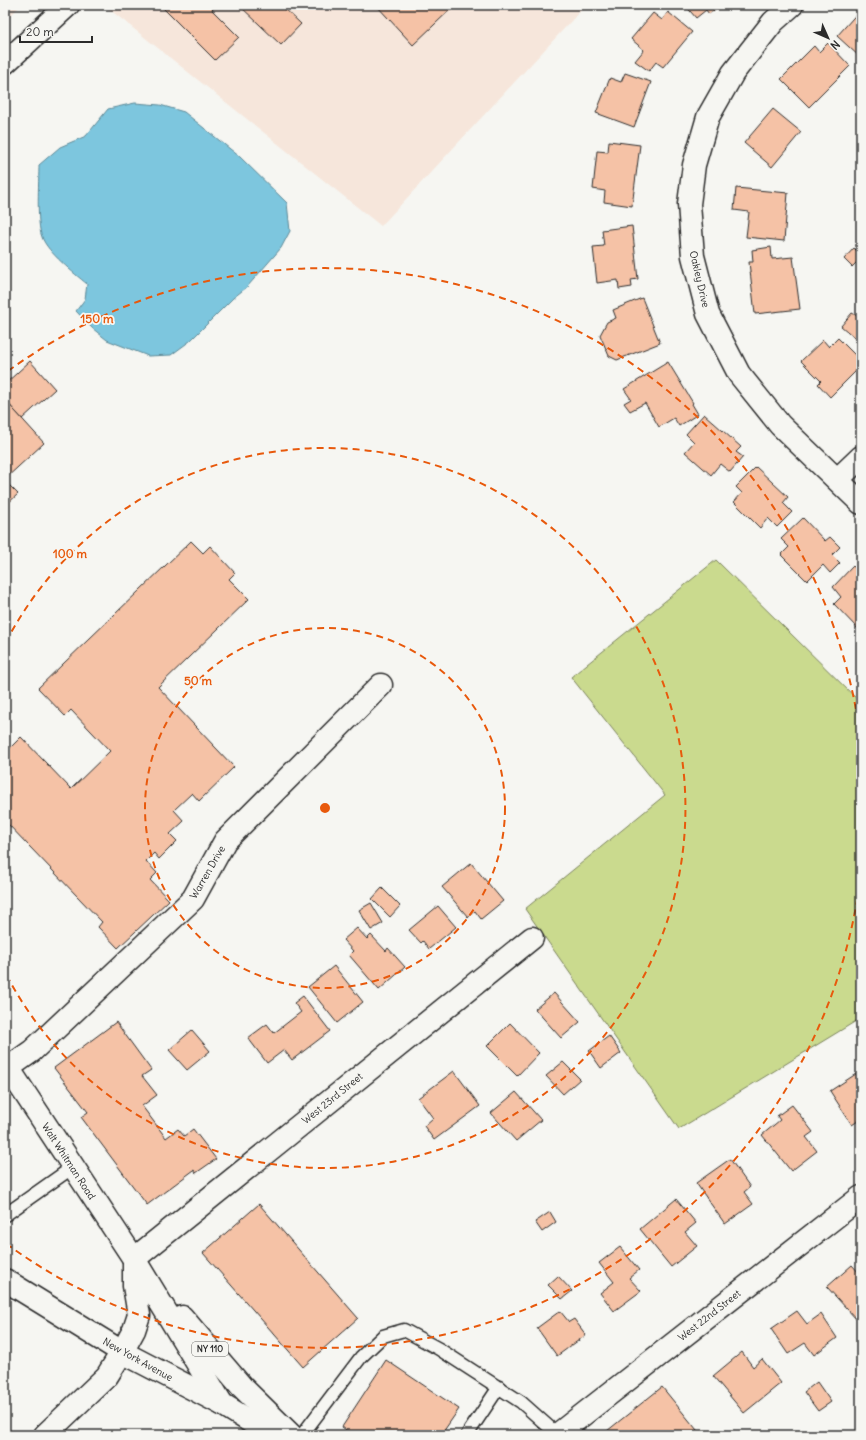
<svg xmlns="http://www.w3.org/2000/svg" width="866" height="1440" font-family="Delius,sans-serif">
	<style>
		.built { fill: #f6e6db }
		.green { fill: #cada8e; stroke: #7a825c }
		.water { fill: #7dc6de; stroke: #5c8896 }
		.building { fill: #f5c2a6; stroke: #2b2b2b }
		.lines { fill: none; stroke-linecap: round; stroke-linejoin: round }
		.service-casing { stroke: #2b2b2b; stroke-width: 15 }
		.minor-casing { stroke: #2b2b2b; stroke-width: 25 }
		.tertiary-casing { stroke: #2b2b2b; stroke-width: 25 }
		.primary-casing { stroke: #2b2b2b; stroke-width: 25 }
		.service { stroke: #f6f6f2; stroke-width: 12 }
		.minor { stroke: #f6f6f2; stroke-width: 22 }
		.tertiary { stroke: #f6f6f2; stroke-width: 22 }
		.primary { stroke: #f6f6f2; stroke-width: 22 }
		.ring { fill: none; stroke: #e8590c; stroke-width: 2; stroke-dasharray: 7 5 }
		.labels { text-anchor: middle; stroke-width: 3.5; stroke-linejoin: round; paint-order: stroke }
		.shield { fill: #f6f6f2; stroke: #686867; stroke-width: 1 }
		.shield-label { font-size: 9px; font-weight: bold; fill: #2b2b2b }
		.street-label { font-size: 10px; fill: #2b2b2b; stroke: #f6f6f2 }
		.centre { fill: #e8590c; stroke: #f6f6f2; stroke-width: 2 }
		.ring-label { font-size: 12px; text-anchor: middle; font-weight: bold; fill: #e8590c; stroke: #f6f6f2; stroke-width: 3.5; stroke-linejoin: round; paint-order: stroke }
	</style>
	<rect width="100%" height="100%" fill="#f6f6f2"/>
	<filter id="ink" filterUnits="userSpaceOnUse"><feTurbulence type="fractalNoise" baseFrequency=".025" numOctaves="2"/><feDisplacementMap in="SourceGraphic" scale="8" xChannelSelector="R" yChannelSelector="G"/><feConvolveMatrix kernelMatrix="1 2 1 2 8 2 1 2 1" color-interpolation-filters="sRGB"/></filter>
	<g filter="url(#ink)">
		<g class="built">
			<polygon points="5,5 21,5 5,21"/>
			<polygon points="104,5 586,5 381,226"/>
		</g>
		<polygon class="green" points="716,560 861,703 861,1018 679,1129 525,909 665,795 571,677"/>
		<path class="water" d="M135 103 160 105 184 112 240 157 287 203 290 231 281 248 247 287 233 298 190 341 171 355 148 356 107 340 92 328 76 311 85 299 87 284C75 274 47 252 42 237 36 222 39 182 39 165L60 147 86 136 108 109Z"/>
		<g class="building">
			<polygon points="160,5 216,5 212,10 239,37 215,60"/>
			<polygon points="239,5 281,5 301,24 281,45"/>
			<polygon points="376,5 455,5 413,45"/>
			<polygon points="685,5 720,5 709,14 706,10 696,18"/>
			<polygon points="861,9 861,58 837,36"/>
			<polygon points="668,12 692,32 663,67 656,62 649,71 635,61 644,50 631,39 653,13 662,20"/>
			<polygon points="828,43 850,66 809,107 781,79 814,46 819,52"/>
			<polygon points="625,73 651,82 634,127 596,113 610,78 621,82"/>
			<polygon points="773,109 801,132 772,167 744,143"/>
			<polygon points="609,141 640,145 632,206 604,202 605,191 593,189 597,151 608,152"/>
			<polygon points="736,188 788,193 784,241 746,237 749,212 734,210"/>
			<polygon points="632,226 638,279 631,280 632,287 619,289 618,280 597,283 593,247 604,246 602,230"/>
			<polygon points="771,247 772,259 793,257 800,309 755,314 749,262 753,262 752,250"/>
			<polygon points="854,248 861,255 861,258 852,267 844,259"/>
			<polygon points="642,298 660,343 617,360 609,356 600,335 607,322 616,318 613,310"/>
			<polygon points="852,313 861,318 861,343 841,326"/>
			<polygon points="838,338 861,361 861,366 830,397 818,384 821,381 801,361 823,340 829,347"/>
			<polygon points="30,361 55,389 22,419 5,400 5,384"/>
			<polygon points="668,362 693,403 692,404 698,414 679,426 674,418 659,427 645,403 630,411 624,403 631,399 624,389"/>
			<polygon points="5,400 44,443 5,479"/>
			<polygon points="704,414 741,447 736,452 743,457 730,472 720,464 711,475 685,452 694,442 686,434"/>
			<polygon points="756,467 788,497 783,503 792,512 777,527 768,518 760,528 734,502 742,493 736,487"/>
			<polygon points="5,481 18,494 5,506"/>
			<polygon points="803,518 825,541 830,537 840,547 832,555 840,563 830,573 823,565 807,581 781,555 789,547 781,539"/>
			<polygon points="191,541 203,553 210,546 235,573 229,579 249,599 158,687 234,767 199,801 192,793 174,810 184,821 170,834 177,841 159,859 154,853 146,861 157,873 150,880 169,900 118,948 98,927 102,922 5,821 5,753 21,737 71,789 110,751 71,710 65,716 38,688"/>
			<polygon points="853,566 861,574 861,628 859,630 834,604 841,597 833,587"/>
			<polygon points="471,863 503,901 481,919 475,911 468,917 442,887"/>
			<polygon points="382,888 400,906 390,917 372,899"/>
			<polygon points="371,903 383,923 371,930 359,910"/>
			<polygon points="438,906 456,927 429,949 423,941 421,943 409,930"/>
			<polygon points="357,928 367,939 371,935 386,951 388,948 405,967 379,990 349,955 353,951 343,940"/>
			<polygon points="334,966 363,1002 337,1023 308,987"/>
			<polygon points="554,993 580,1022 561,1038 535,1009"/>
			<polygon points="303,996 330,1031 292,1060 284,1050 267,1063 248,1038 267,1024 274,1033 301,1012 294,1003"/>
			<polygon points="116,1022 151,1070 142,1076 157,1095 142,1106 166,1138 178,1129 184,1136 193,1129 216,1159 196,1173 194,1170 147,1205 81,1117 88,1112 54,1068"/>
			<polygon points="510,1023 539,1053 517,1076 487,1046"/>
			<polygon points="192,1030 210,1051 187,1070 169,1050"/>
			<polygon points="609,1036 621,1053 601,1068 589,1051"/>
			<polygon points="563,1062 580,1079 563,1094 546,1076"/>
			<polygon points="454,1071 480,1106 434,1140 424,1126 433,1118 418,1098"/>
			<polygon points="859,1072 861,1075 861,1119 852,1125 830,1091"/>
			<polygon points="516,1092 541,1120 516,1141 491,1113"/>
			<polygon points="792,1105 813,1132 806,1137 817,1151 791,1171 762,1135 780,1120 777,1116"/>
			<polygon points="730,1159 750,1187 744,1192 753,1204 725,1224 696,1183"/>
			<polygon points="676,1199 696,1223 685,1232 697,1246 671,1267 640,1229"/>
			<polygon points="259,1204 358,1318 303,1367 203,1253"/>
			<polygon points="550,1212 556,1222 542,1232 535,1222"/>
			<polygon points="620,1247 639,1270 629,1278 641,1291 614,1311 600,1293 614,1282 599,1263"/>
			<polygon points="852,1265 861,1275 861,1317 857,1320 827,1287"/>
			<polygon points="558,1276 572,1291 562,1299 548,1285"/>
			<polygon points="560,1311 569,1322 574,1319 586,1335 557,1356 537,1328"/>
			<polygon points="797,1311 807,1324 821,1314 837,1338 814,1355 805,1343 788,1354 771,1329"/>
			<polygon points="742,1352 753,1367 762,1359 781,1383 744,1413 713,1376"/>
			<polygon points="386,1360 459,1409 441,1435 353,1435 342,1427"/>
			<polygon points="817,1382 831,1402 818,1411 804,1392"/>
			<polygon points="662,1387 701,1435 602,1435"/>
		</g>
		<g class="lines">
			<g class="service-casing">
				<g id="service">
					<polyline points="5,1215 73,1167"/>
					<polyline points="302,1435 361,1357 383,1336 404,1330 439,1349 521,1402 558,1435"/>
					<polyline points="467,1435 499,1387"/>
				</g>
			</g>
			<g class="minor-casing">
				<g id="minor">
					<polyline points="792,5 773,22 733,73 708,117 694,165 689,204 693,256 708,314 739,374 780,425 861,503"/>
					<polyline points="838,479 861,457"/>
					<polyline points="8,1068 32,1051 193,899 225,841 381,685"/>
					<polyline points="134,1259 532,938"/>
					<polyline points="45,1435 107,1376 122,1352"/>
					<polyline points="557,1435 861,1197"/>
				</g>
			</g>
			<g class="tertiary-casing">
				<g id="tertiary">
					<polyline points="5,1280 122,1352 222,1404"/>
					<polyline points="122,1352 134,1330 139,1315 134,1286 134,1259"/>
				</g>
			</g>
			<g class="primary-casing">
				<g id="primary">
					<polyline points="5,63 68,5"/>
					<polyline points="5,1063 134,1259 222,1404 272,1435"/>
					<polyline points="182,1317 242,1387 291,1435"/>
				</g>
			</g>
			<use href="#service" class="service"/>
			<use href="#minor" class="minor"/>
			<use href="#tertiary" class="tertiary"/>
			<use href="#primary" class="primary"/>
		</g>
	</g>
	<g class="ring">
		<circle cx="325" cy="808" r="180"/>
		<path d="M6 642A360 360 0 1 1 6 974"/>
		<path d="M861 874A540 540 0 0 1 8 1245M8 371A540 540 0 0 1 861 742"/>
	</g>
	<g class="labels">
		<rect class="shield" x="192" y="1342" width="36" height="14" rx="3"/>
		<g class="shield-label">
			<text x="210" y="1352">NY 110</text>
		</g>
		<g class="street-label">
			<text transform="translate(700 279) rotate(77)" y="4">Oakley Drive</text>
			<text transform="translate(207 872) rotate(-60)" y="4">Warren Drive</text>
			<text transform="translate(332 1098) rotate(-39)" y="4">West 23rd Street</text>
			<text transform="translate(69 1161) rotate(57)" y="4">Walt Whitman Road</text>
			<text transform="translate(709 1315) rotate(-38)" y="4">West 22nd Street</text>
			<text transform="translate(138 1359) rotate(29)" y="4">New York Avenue</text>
		</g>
	</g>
	<circle cx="325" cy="808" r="6" class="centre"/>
	<g class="ring-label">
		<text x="97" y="323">150 m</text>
		<text x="70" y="558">100 m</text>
		<text x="198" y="685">50 m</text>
	</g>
	<rect width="866" height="1440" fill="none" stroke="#f6f6f2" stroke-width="20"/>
	<rect x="10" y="10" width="846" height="1420" fill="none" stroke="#2b2b2b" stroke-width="1.5" filter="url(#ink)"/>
	<g transform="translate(828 38) rotate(135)" stroke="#f6f6f2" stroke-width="3" paint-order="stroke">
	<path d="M0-3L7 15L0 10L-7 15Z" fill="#2b2b2b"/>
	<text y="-6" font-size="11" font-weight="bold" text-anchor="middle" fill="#2b2b2b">N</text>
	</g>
	<path d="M20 36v6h72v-6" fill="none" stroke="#2b2b2b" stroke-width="2"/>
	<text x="26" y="36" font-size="12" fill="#2b2b2b" stroke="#f6f6f2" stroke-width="3" paint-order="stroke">20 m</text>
</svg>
